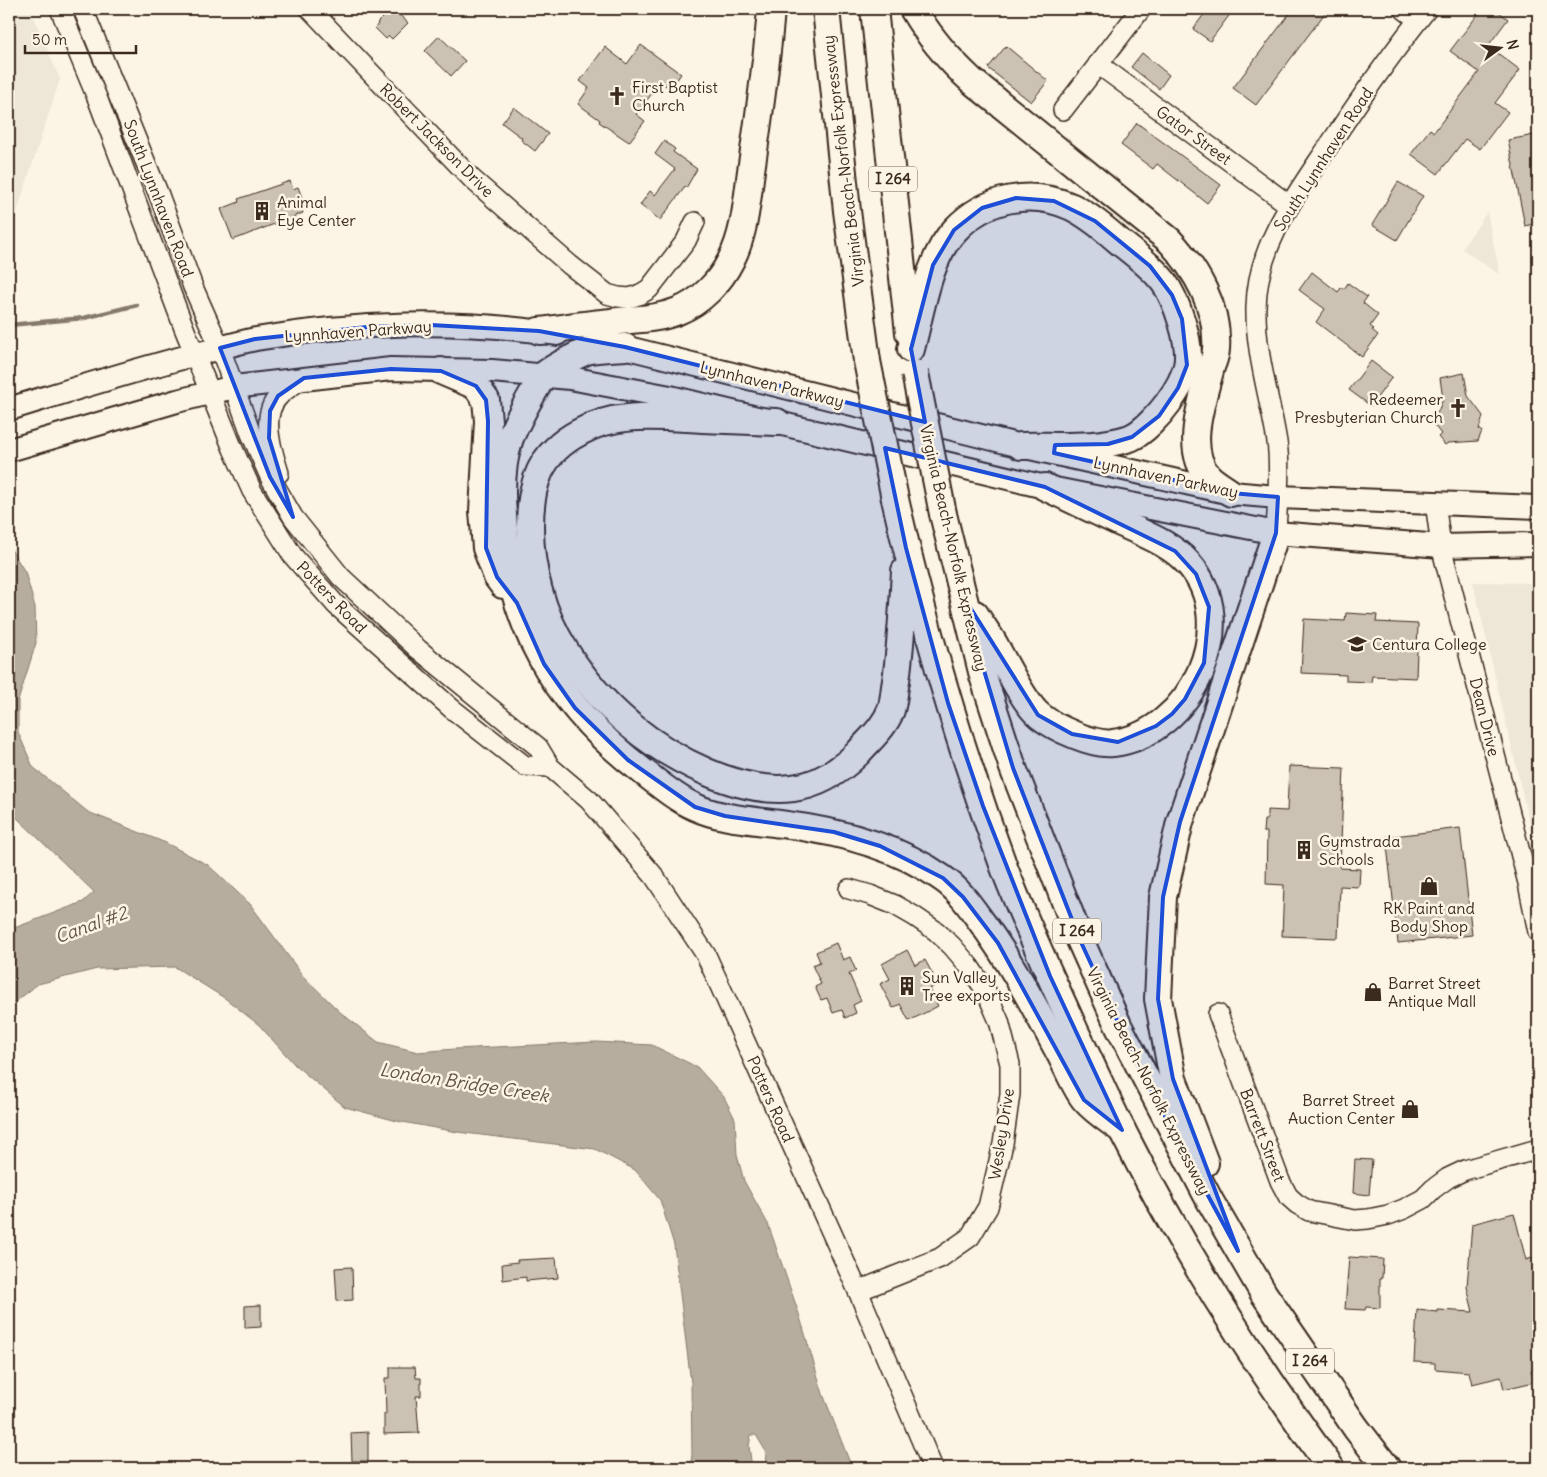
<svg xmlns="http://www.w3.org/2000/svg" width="1547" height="1477" font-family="Delius,sans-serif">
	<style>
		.built { fill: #eee6d6 }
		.water { fill: #b7ad9e; stroke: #85796b }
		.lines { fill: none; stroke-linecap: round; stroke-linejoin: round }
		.stream { stroke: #85796b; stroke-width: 4.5 }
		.building { fill: #ccc2b3; stroke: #3b2a1e }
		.minor-casing { stroke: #3b2a1e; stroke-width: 22 }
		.major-casing { stroke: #3b2a1e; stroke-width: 26 }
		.highway-casing { stroke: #3b2a1e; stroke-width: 30 }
		.minor { stroke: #fcf5e5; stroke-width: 19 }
		.major { stroke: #fcf5e5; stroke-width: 22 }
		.highway { stroke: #fcf5e5; stroke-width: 26 }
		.highway-bridge-casing { stroke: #3b2a1e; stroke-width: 30; stroke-linecap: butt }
		.highway-bridge { stroke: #fcf5e5; stroke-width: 26 }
		.marked { fill: #1d4ed8; fill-opacity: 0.2; stroke: #1d4ed8; stroke-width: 4; stroke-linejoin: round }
		.labels { text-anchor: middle; stroke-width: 5; stroke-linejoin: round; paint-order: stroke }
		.shield { fill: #fcf5e5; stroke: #75675a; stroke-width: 1 }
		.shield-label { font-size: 15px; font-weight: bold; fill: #3b2a1e }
		.poi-label { font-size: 16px; fill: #3b2a1e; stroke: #fcf5e5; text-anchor: start }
		.street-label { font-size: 16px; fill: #3b2a1e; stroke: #fcf5e5 }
		.water-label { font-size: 18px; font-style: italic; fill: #605144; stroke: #fcf5e5 }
	</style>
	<rect width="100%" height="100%" fill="#fcf5e5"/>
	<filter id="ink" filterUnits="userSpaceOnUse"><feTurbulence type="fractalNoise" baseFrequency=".02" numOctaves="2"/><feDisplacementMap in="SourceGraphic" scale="10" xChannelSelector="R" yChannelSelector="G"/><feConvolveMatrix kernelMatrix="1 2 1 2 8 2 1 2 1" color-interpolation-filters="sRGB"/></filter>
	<g filter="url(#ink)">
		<g class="built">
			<polygon points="9,9 30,9 60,79 10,233"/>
			<polygon points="1487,212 1500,275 1462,249"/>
			<polygon points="1473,582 1538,583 1538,860"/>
		</g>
		<polygon class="water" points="9,546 25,572 35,607 36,643 18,701 18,732 33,767 88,812 166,843 208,865 250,904 303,976 340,1012 378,1042 418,1052 455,1049 596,1042 652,1045 697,1067 724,1097 735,1119 737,1155 744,1181 768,1224 799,1314 823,1394 852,1468 768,1468 765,1450 756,1435 751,1435 749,1446 752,1468 690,1468 692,1455 691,1383 674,1245 660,1200 635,1170 595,1149 457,1132 397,1121 345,1107 295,1065 259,1025 226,999 175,967 97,969 38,984 9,1007 9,930 83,902 94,892 13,814 9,807"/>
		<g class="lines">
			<polyline class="stream" points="9,325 84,318 137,305"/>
		</g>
		<g class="building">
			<polygon points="391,9 393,9 408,23 392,39 389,36 386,39 375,28 378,24 377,23"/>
			<polygon points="1208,9 1234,9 1210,41 1193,29"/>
			<polygon points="1293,9 1328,9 1256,105 1233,88"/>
			<polygon points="1482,9 1495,9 1508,19 1488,46 1520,70 1495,103 1508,112 1480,149 1465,139 1438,174 1411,154 1430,129 1434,132 1479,72 1450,51"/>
			<polygon points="439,36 465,61 451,76 425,51"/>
			<polygon points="641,45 681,74 670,89 661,82 636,114 645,121 629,142 599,122 600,120 578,104 589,88 580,81 605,47 627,64"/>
			<polygon points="1006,46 1048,81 1031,102 988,68"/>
			<polygon points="1142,53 1169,75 1159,89 1131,67"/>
			<polygon points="514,107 548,134 535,151 521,140 522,138 502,123"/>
			<polygon points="1137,123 1221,185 1207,203 1157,164 1153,169 1121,145"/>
			<polygon points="1534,135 1538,156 1538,223 1525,226 1508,140"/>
			<polygon points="664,141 675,149 673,152 697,169 686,188 685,187 660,220 640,205 650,191 655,195 675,169 655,154"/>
			<polygon points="290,181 293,189 298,187 306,208 302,210 303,213 233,240 221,209 239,202 238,199"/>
			<polygon points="1398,182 1423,196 1397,240 1372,225"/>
			<polygon points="1312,272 1338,292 1341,288 1344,289 1348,283 1367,297 1363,303 1378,315 1370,326 1374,329 1372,330 1378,335 1362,357 1316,322 1325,309 1299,290"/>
			<polygon points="1371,361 1392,377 1371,406 1349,390"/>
			<polygon points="1464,373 1468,396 1483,416 1479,429 1482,431 1478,441 1448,443 1445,445 1438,437 1441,434 1433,424 1443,399 1440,378"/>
			<polygon points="1346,613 1377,615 1376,622 1418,624 1416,678 1372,676 1371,682 1346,681 1346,675 1301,673 1304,619 1345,621"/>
			<polygon points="1289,766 1344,768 1340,868 1360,869 1359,887 1340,886 1338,938 1282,936 1284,885 1266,884 1267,832 1263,832 1264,820 1267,820 1267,810 1287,811"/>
			<polygon points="1460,828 1472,935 1398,943 1386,837"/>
			<polygon points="836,943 843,960 850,957 856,971 849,974 861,1001 853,1005 856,1013 845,1018 842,1010 833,1013 827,998 821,1000 815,987 821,984 812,965 820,962 816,952"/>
			<polygon points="907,950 915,965 925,960 938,984 929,989 938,1006 909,1021 900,1004 893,1008 880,984 890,979 882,964"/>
			<polygon points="1355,1159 1372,1160 1369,1195 1353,1193"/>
			<polygon points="1514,1213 1526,1260 1538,1256 1538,1368 1531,1370 1534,1382 1504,1389 1501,1377 1472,1384 1469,1372 1435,1369 1435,1363 1414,1362 1417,1310 1438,1312 1438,1310 1473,1312 1467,1287 1472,1224"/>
			<polygon points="1349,1257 1383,1259 1382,1278 1380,1278 1380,1308 1366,1307 1365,1310 1345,1309"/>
			<polygon points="556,1258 558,1278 526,1281 526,1277 503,1280 502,1264 518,1262 517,1260"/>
			<polygon points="352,1267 353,1300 337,1301 335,1268"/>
			<polygon points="261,1305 261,1327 245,1328 245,1306"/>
			<polygon points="390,1367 415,1367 416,1378 421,1378 421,1396 416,1396 419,1433 384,1434 384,1414 386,1414 385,1378 390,1378"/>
			<polygon points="368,1432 368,1461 352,1461 351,1433"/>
		</g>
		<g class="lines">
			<g class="minor-casing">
				<g id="minor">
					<polyline points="60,9 98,100 184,328 233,449 252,491 293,556 336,605 451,708 525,766 550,767"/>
					<polyline points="83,9 159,195 193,287 220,348 251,434 270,477 293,517 341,577 418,649 538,747 550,767 589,800 654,876 706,955 858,1291 933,1468"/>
					<polyline points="310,9 472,179 570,265 607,294 618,297 629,298 639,295 649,289 686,241 695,222"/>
					<polyline points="1404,9 1418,20"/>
					<polyline points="1098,64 1289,205"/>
					<polyline points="1063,110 1141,9"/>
					<path d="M279 473C272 450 259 414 280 395 286 389 295 384 302 379"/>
					<polyline points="1435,502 1441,546 1528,883 1538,932"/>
					<path d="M1276 533C1277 505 1281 469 1277 442 1270 398 1255 352 1256 307 1257 244 1298 192 1332 141 1362 96 1393 51 1427 9"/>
					<polyline points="849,889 870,895 895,905 914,916 936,931 952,946 969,966 986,991 999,1021 1010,1064 1010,1094 1003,1144 988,1207 970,1237 940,1258 858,1291"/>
					<polyline points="1218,1014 1280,1181 1288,1196 1297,1204 1309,1211 1355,1220 1368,1219 1388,1215 1404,1209 1423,1199 1433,1189 1448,1178 1465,1170 1538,1149"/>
				</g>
			</g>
			<g class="major-casing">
				<g id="major">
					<polyline points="608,343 1021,446 1231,493 1278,497 1538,507"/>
					<path d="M9 409C71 390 134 370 197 354 217 349 236 343 256 339 354 322 459 319 557 334"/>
					<polyline points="9,450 177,401 234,387 391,369 492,371 570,378 670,397 1045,487 1276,533 1441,546 1538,544"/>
				</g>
			</g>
			<g class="highway-casing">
				<g id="highway">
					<polyline points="826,9 847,211 867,361"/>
					<polyline points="874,9 909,333"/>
					<path d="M913 9C929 37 948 59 972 81L1169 240C1196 269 1219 308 1216 349 1216 355 1213 362 1211 367 1203 399 1183 450 1209 477 1215 483 1224 488 1231 493"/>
					<path d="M539 331C563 328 587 324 611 322 633 319 656 320 678 311 701 302 720 282 731 260 745 233 747 200 751 171 759 117 767 63 771 9"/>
					<path d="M625 347C613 348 601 348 590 350 582 352 549 370 543 376 540 380 537 386 534 391 525 406 517 422 510 438 502 461 501 491 503 515 508 623 555 704 641 770 658 783 675 798 695 807 721 819 753 820 781 824 837 831 896 845 942 878 957 888 968 903 978 917 1010 960 1035 1007 1060 1054 1067 1067 1076 1090 1085 1100 1095 1112 1110 1121 1122 1130"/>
					<path d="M911 349C921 312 928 258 955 230 986 197 1031 189 1072 207 1090 216 1106 230 1121 243 1135 254 1151 266 1163 281 1176 298 1192 344 1187 366 1184 380 1176 392 1168 403 1160 414 1143 433 1130 438 1097 449 1056 445 1021 446"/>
					<polyline points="441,371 476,386 486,400 488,421 483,511 486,548 497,577 503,585"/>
					<path d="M777 422C752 421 727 420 702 419 661 417 617 411 580 432 540 453 530 483 530 527 530 569 542 614 565 650 582 677 605 704 630 725 671 759 739 795 793 788 819 785 840 771 858 753 870 739 884 728 891 710 894 701 894 690 896 681 901 644 903 608 905 571"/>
					<path d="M895 499C924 625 960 749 1005 870 1026 925 1052 979 1076 1033 1092 1065 1106 1098 1122 1130 1182 1249 1253 1361 1331 1468"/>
					<polyline points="943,514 983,676 1013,768 1080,940 1119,1027 1210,1201 1264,1294 1356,1428 1387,1468"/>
					<path d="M975 614C982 626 991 637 997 649 1007 667 1025 704 1040 716 1055 728 1094 746 1113 743 1191 734 1243 623 1188 563 1171 544 1146 535 1123 524 1097 512 1071 499 1045 487"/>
					<polyline points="1205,1163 1173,1079 1158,999 1163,897 1180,822 1276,533"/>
				</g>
			</g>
			<use href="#minor" class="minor"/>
			<use href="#major" class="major"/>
			<use href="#highway" class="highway"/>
			<g class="highway-bridge-casing">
				<g id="highway-bridge">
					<polyline points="867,361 895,499"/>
					<polyline points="915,373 943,514"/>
				</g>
			</g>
			<use href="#highway-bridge" class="highway-bridge"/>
		</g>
	</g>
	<path class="marked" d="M1016 198 1054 201 1095 221 1150 266 1172 295 1182 319 1187 365 1178 388 1159 416 1132 437 1108 444 1055 445 1054 453 1231 493 1278 497 1276 533 1180 822 1163 897 1158 999 1173 1079 1238 1251 1139 1068 1080 940 1013 768 961 593 1038 715 1072 734 1118 742 1156 726 1172 714 1185 699 1204 663 1209 607 1196 574 1175 551 1045 487 885 448 906 548 948 703 983 806 1050 976 1122 1130 1084 1100 998 943 963 897 943 878 880 846 834 832 725 816 695 807 628 760 575 708 544 664 517 603 497 577 486 548 488 421 486 400 476 386 441 371 391 369 304 378 278 396 270 411 269 438 293 517 270 477 220 348 255 339 367 327 431 325 539 331 625 347 925 422 911 349 933 265 954 230 982 208Z"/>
	<defs>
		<g id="church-bare" transform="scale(1.5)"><path d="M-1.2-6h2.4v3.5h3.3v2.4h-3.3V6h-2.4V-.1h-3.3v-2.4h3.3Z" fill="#3b2a1e" stroke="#fcf5e5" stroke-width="2.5" paint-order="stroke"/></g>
		<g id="building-bare" transform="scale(1.5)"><path d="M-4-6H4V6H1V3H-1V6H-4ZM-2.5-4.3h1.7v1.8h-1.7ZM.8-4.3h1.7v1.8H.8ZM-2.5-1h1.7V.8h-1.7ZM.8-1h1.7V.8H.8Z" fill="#3b2a1e" stroke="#fcf5e5" stroke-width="2.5" paint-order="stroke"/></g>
		<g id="university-bare" transform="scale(1.5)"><path d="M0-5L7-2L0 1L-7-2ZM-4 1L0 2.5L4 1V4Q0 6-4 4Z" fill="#3b2a1e" stroke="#fcf5e5" stroke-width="2.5" paint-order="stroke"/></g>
		<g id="shop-bare" transform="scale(1.5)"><path d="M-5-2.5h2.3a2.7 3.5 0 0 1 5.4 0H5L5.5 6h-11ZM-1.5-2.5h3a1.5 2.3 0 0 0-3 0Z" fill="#3b2a1e" stroke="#fcf5e5" stroke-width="2.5" paint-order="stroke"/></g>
	</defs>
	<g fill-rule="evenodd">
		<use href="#church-bare" x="617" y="96"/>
		<use href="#building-bare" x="262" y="211"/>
		<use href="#church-bare" x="1458" y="408"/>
		<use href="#university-bare" x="1357" y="644"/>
		<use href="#building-bare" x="1304" y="850"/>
		<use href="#shop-bare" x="1429" y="886"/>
		<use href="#building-bare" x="907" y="986"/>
		<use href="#shop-bare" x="1373" y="992"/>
		<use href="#shop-bare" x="1410" y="1109"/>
	</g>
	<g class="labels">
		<g class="shield">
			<rect x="869" y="166.5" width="48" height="25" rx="4"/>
			<rect x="1053" y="918.5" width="48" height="25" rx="4"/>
			<rect x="1286" y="1348.5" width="48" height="25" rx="4"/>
		</g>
		<g class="shield-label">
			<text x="893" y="184">I 264</text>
			<text x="1077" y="936">I 264</text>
			<text x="1310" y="1366">I 264</text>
		</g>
		<g class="poi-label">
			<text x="632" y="93">First Baptist<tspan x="632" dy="18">Church</tspan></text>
			<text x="277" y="208">Animal<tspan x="277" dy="18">Eye Center</tspan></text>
			<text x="1443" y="405" text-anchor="end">Redeemer<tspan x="1443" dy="18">Presbyterian Church</tspan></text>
			<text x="1372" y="650">Centura College</text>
			<text x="1319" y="847">Gymstrada<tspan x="1319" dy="18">Schools</tspan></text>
			<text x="1429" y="914" text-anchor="middle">RK Paint and<tspan x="1429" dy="18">Body Shop</tspan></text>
			<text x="922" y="983">Sun Valley<tspan x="922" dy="18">Tree exports</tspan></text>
			<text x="1388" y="989">Barret Street<tspan x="1388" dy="18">Antique Mall</tspan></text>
			<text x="1395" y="1106" text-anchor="end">Barret Street<tspan x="1395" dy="18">Auction Center</tspan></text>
		</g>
		<g class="street-label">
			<text transform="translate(1194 135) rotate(36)" y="6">Gator Street</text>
			<text transform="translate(437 140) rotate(45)" y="6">Robert Jackson Drive</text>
			<text transform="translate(1323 159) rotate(-57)" y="6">South Lynnhaven Road</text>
			<text transform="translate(843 161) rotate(-97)" y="6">Virginia Beach-Norfolk Expressway</text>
			<text transform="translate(159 198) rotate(69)" y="6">South Lynnhaven Road</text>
			<text transform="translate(358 331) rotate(-4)" y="6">Lynnhaven Parkway</text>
			<text transform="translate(772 384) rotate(14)" y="6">Lynnhaven Parkway</text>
			<text transform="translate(1166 477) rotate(12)" y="6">Lynnhaven Parkway</text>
			<text transform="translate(954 548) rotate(77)" y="6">Virginia Beach-Norfolk Expressway</text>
			<text transform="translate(332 597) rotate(46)" y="6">Potters Road</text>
			<text transform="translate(1485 717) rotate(76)" y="6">Dean Drive</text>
			<text transform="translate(1149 1081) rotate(63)" y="6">Virginia Beach-Norfolk Expressway</text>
			<text transform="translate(771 1099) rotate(66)" y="6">Potters Road</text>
			<text transform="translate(1001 1134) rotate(-81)" y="6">Wesley Drive</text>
			<text transform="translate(1263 1135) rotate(69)" y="6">Barrett Street</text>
		</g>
		<g class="water-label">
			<text transform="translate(91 925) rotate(-20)" y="6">Canal #2</text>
			<text transform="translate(464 1083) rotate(9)" y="6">London Bridge Creek</text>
		</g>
	</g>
	<rect width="1547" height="1477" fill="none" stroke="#fcf5e5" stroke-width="30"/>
	<rect x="15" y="15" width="1517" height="1447" fill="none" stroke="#3b2a1e" stroke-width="2" filter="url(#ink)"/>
	<g transform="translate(1500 48) rotate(75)" stroke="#fcf5e5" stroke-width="4" paint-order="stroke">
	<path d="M0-4L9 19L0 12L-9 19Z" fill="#3b2a1e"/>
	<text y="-8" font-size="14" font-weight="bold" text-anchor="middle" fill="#3b2a1e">N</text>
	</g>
	<path d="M25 45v8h111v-8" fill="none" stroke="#3b2a1e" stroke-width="2.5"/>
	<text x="32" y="45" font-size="15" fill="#3b2a1e" stroke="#fcf5e5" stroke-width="4" paint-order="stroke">50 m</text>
</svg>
